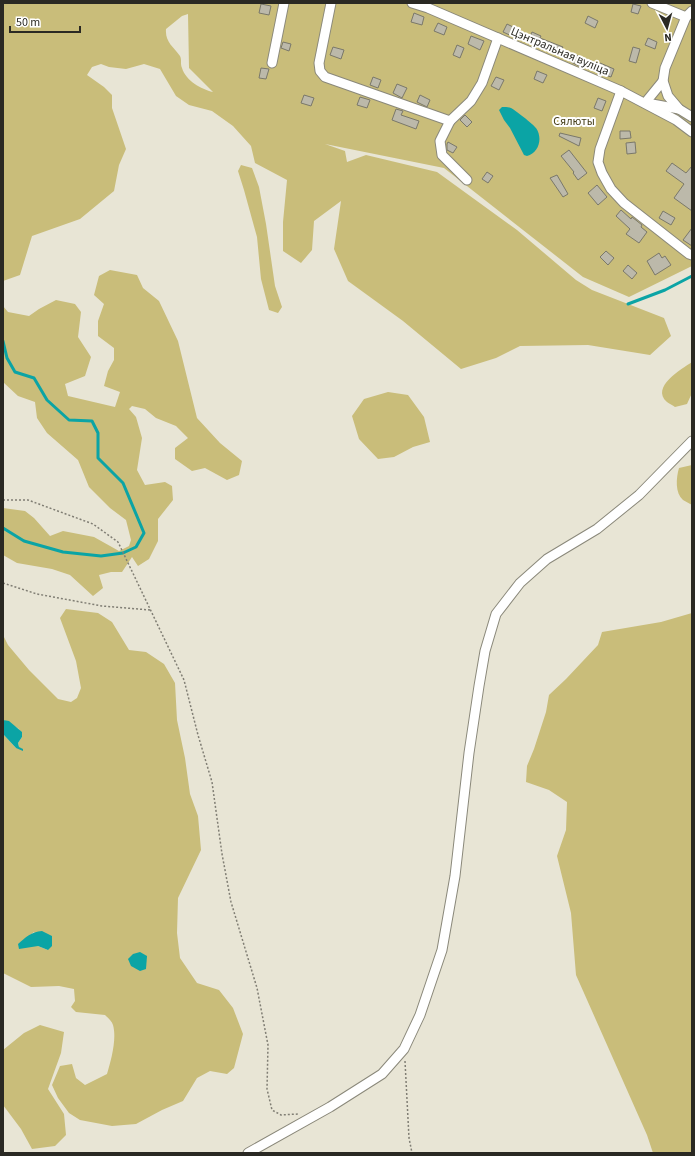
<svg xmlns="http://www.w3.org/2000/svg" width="695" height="1156" font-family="'Source Sans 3',sans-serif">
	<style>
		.green { fill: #c9bd7a; fill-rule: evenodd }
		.water { fill: #0ba4a5 }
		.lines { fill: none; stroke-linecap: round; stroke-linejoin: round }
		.stream { stroke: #0ba4a5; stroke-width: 3 }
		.building { fill: #bcb9aa; stroke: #7a786a }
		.minor-casing { stroke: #8a887a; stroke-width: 11 }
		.path { stroke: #807e74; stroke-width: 1.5; stroke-dasharray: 2 2; stroke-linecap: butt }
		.minor { stroke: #fff; stroke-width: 9 }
		.labels { text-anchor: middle; stroke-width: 4; stroke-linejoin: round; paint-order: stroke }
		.street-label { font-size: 12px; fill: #2a2923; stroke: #fff }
		.park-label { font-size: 12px; fill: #463f1a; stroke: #fff }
	</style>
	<rect width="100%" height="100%" fill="#e8e5d5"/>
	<g class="green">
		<path d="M3 3H692V266L629 297 583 277 444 168 325 144 345 151 347 162 366 155 437 172 517 230 576 280 592 290 664 318 671 336 650 355 588 345 520 346 496 358 461 369 403 321 348 281 334 249 341 201 314 221 312 250 301 263 283 251V222L287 180 255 163 251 146 233 126 212 111 189 105 176 96 160 69 144 64 126 69 109 67 101 64 92 67 87 75 104 87 112 95V108L126 149 119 165 114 191 80 219 32 236 20 275 3 281ZM188 14 189 68 213 92C201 89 186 81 182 68 180 64 182 60 180 56 173 46 165 42 166 29L182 16Z"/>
		<polygon points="241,165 252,168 259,187 266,224 275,286 282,307 278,313 269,310 261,279 257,237 244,190 238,171"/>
		<polygon points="110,270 137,275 143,288 159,301 178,341 197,418 220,443 242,461 239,475 227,480 205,468 192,471 175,459 175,448 188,438 176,426 156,418 145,409 132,406 129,409 136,417 142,438 137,470 145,485 165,482 172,486 173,500 158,519 158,541 149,559 138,566 132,557 122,572 111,572 99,575 103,588 93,596 70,575 52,569 17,563 3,555 3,508 25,511 34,518 50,536 63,531 94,537 119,551 129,546 131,540 126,520 110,508 89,487 78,460 47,433 37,418 35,402 18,396 3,382 3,306 8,312 29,316 39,309 56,300 75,304 81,312 78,337 91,357 85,376 65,384 68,396 115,407 120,392 104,386 108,371 114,360 114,348 98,336 98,321 104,304 94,295 99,276"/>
		<path d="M692 362V393L687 404 675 407C673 405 669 404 667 402 650 387 682 369 692 362Z"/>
		<polygon points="388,392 408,395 424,417 430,442 413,447 394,457 378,459 359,439 352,416 364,399"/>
		<path d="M692 465V505C689 503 686 502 683 500 675 493 676 478 679 468Z"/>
		<path d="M66 609 98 613 112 622 129 650 146 652 164 664 175 683 177 720 185 758 190 794 198 816 201 850 178 898 177 933 180 958 197 983 219 990 233 1008 243 1034 234 1068 227 1074 210 1071 197 1078 183 1101 162 1110 136 1124 112 1126 80 1120 69 1113 58 1098 52 1085 60 1066 72 1064 76 1078 85 1085 107 1074C111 1061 117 1039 113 1025 112 1021 108 1018 105 1015L76 1012 71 1007 75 1001 74 989 59 986 31 987 3 973V734L16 748 19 747 18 743 22 737 19 729C13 726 9 722 3 720V635L8 645 29 670 58 699 71 702 77 698 81 688 76 661 60 618ZM34 932 48 950 38 946 18 945Z"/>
		<polygon points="692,613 692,1153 653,1153 647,1135 576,975 571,913 557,856 566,830 567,802 549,790 526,782 527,766 534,749 546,712 549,695 566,679 598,645 602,632 661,622"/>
		<polygon points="40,1025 64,1032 61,1053 48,1089 64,1114 66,1135 55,1146 32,1149 21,1129 3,1105 3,1050 24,1033"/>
	</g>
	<g class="water">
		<path d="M502 107C505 107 508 107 511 108 515 110 533 124 536 128 543 138 539 153 527 156L524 155 510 128 504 120 499 110Z"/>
		<polygon points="3,720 9,721 22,732 22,737 18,743 19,747 23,749 23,751 16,748 3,734"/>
		<path d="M42 931 52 936V946L48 950 38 946 19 949 18 944C26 937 31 932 42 931Z"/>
		<polygon points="140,952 147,956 146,969 140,971 131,966 128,959 133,954"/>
	</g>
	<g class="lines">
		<g class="stream">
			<polyline points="628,304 665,290 692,276"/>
			<polyline points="3,341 7,358 15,372 34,378 47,400 69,420 92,421 98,433 98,458 123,483 144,533 136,547 123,553 101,556 63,552 24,541 3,528"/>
		</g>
	</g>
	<g class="building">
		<polygon points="261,4 271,6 269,15 259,13"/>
		<polygon points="633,4 641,6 638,14 631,12"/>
		<polygon points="414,13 424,17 422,25 411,22"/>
		<polygon points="588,16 598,21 595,28 585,23"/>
		<polygon points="438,23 447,27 444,35 434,31"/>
		<polygon points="507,24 517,29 514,37 503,32"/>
		<polygon points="532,32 541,36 540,38 563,47 559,54 528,41"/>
		<polygon points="471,36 484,41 480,50 468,44"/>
		<polygon points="648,38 657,42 655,49 645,45"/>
		<polygon points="283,42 291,44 289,51 281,48"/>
		<polygon points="457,45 464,48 460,58 453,55"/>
		<polygon points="333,47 344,50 341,59 330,55"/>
		<polygon points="633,47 640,49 636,63 629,61"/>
		<polygon points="574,54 583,58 579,66 571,62"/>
		<polygon points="600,63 614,69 611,77 596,72"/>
		<polygon points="261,68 269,69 266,79 259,78"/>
		<polygon points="537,71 547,75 543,83 534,79"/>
		<polygon points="373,77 381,80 378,88 370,85"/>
		<polygon points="496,77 504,80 499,90 491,86"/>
		<polygon points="397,84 407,88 402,98 393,93"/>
		<polygon points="304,95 314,98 311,106 301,103"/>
		<polygon points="420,95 430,100 427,107 417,102"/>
		<polygon points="360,97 370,100 367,108 357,105"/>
		<polygon points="598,98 606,101 602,111 594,108"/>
		<polygon points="396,109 403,111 401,115 419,121 416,129 392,120"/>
		<polygon points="465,115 472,122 467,127 460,120"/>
		<polygon points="620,131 630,131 631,138 620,139"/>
		<polygon points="560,133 581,138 579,146 559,136"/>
		<polygon points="448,142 457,147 453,153 447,150 447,144"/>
		<polygon points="635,142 636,153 627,154 626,143"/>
		<polygon points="569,150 587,173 578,180 573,173 574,172 561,156"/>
		<polygon points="672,163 686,173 692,166 692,211 674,198 684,184 666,171"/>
		<polygon points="487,172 493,176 488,183 482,179"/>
		<polygon points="557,175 568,194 563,197 550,178"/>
		<polygon points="597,185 607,197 598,205 588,193"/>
		<polygon points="621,210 631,219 632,217 642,225 641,227 647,232 639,243 626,234 630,229 616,216"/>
		<polygon points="663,211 675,218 671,225 659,218"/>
		<polygon points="692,228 692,246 683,240"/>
		<polygon points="606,251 614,258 608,265 600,257"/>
		<polygon points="659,253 662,258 665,256 671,265 655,275 647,261"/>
		<polygon points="628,265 637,273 632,279 623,271"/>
	</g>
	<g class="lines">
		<g class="minor-casing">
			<g id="minor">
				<polyline points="331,3 319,63 320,71 325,77 450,121 471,101 482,83 498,38"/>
				<polyline points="412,3 428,8 621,91 676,120 692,132"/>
				<polyline points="652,3 686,17"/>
				<polyline points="692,11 686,17 665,68 663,81 668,96 679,109 692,117"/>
				<polyline points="272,63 284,3"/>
				<polyline points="621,91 600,149 598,162 602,173 611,189 624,203 689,254 692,255"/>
				<polyline points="645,103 663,81"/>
				<polyline points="652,104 679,109"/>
				<polyline points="450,121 440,141 442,155 467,180"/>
				<polyline points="248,1153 330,1107 382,1074 404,1049 420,1015 442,950 455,876 469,753 479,686 485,651 496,614 520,583 547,559 597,529 639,495 692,441"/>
			</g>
		</g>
		<g class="path">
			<polyline points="3,500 28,500 93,524 118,542 184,680 198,735 212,782 222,854 231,902 257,988 268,1045 267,1089 272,1110 281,1115 298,1114"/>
			<polyline points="3,583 37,594 102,606 150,610"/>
			<polyline points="405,1061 409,1138 412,1153"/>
		</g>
		<use href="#minor" class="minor"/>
	</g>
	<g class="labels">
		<g class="street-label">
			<text transform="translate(560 51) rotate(23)" y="4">Цэнтральная вуліца</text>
		</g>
		<g class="park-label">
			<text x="574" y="125">Сялюты</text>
		</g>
	</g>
	<rect width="695" height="1156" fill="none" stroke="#2a2923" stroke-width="8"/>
	<g transform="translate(667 28) rotate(174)" stroke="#ffffff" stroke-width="3" paint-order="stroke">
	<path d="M0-3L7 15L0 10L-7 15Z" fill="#2a2923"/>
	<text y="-6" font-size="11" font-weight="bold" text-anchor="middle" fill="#2a2923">N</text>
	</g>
	<path d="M10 26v6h70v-6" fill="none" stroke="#2a2923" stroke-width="2"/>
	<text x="16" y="26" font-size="12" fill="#2a2923" stroke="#ffffff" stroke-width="3" paint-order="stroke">50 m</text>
</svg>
